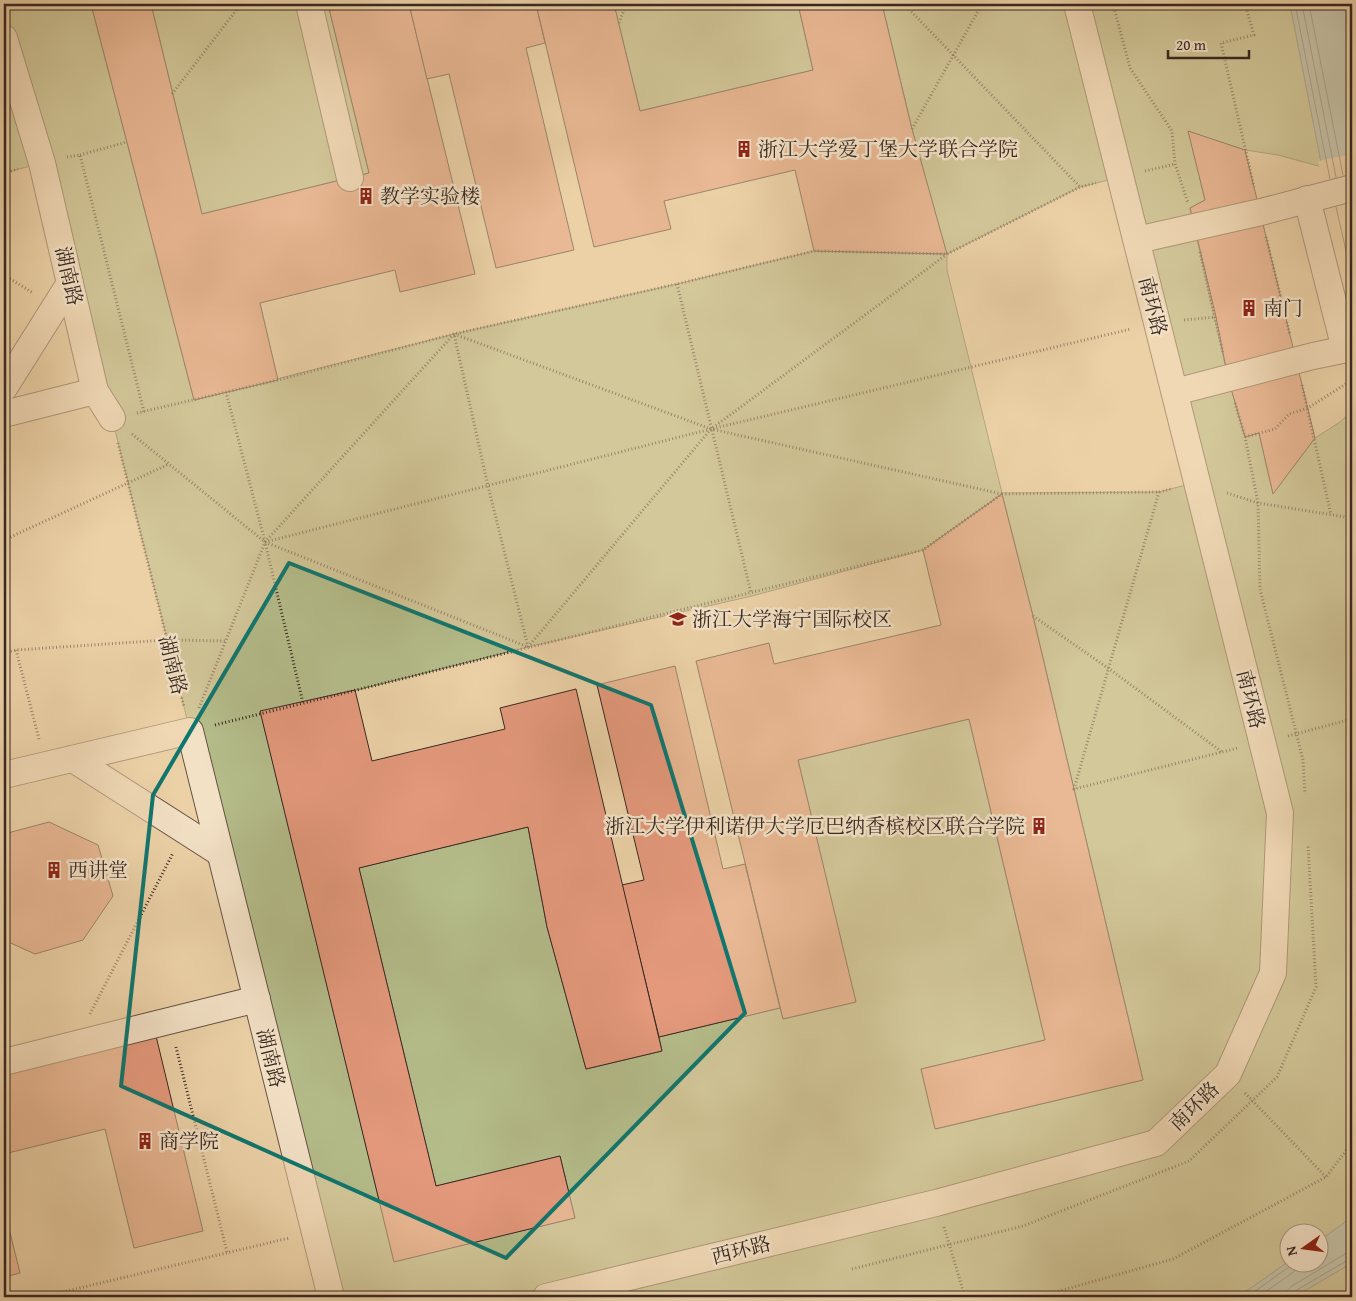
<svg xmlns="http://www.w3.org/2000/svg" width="1356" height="1301" font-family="'Gentium Book Plus','Noto Serif SC',serif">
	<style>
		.green { fill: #b4bc8a; stroke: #767256; fill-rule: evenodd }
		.water { fill: #9bb5b0; stroke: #737d77 }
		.pier { fill: #ecd1a7 }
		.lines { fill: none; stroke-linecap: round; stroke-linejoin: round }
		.shore { stroke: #696e69; stroke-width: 1 }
		.building { fill: #e4997c; stroke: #372822 }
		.minor-casing { stroke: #645243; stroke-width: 28 }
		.path { stroke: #372822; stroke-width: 3; stroke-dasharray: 1 2.5; stroke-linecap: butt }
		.minor { stroke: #f3e1c6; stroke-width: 26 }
		.marked { fill: none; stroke: #0f766e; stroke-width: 4; stroke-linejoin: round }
		.labels { text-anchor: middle; stroke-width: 5; stroke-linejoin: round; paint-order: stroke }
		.poi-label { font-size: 20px; fill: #372822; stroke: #f3e1c6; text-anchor: start }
		.street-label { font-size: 20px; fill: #372822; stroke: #f3e1c6 }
	</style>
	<rect width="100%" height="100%" fill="#ecd1a7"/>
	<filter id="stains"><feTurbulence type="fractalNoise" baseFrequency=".004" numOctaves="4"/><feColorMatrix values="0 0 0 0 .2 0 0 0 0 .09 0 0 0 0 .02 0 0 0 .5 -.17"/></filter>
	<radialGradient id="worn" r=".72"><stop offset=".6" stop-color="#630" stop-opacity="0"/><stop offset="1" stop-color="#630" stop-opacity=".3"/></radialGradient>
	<g class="green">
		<path d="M4 4H91L194 400 454 334 677 284 814 251 946 254 912 129 882 4H1290L1322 167 1278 155 1245 150 1189 133 1205 200 1190 208 1228 378 1245 436 1259 433 1273 493 1315 438 1340 422 1352 411V1217L1319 1241 1318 1234H1288V1262L1238 1297H331L112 418 42 163 4 173ZM1121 177 1197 482 1159 492 1002 493 947 270V254L1080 187ZM1002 494 1033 616 1143 1080 936 1129 921 1069 1045 1040 969 719 798 760 855 1002 783 1019 780 1008 659 1037 662 1051 586 1069 547 927 528 827 359 868 436 1186 560 1156 575 1218 394 1261 261 714 528 647 752 596 923 550Z"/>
		<polygon points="151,4 328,4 369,173 202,214"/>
		<polygon points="614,4 798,4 813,70 640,111"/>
		<polygon points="1352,1263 1352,1297 1294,1297"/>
	</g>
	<g class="water">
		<polygon points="1290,4 1352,4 1352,300 1322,167"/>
		<polygon points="1352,1217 1352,1263 1294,1297 1238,1297 1288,1262 1288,1264 1318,1264 1319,1241"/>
	</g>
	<polygon class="pier" points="1352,154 1352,302 1350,300 1318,161"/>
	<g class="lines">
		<g class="shore">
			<polyline points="1295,4 1330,179"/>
			<polyline points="1302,4 1336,177"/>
			<polyline points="1309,4 1343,175"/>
			<polyline points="1336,207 1352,277"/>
			<polyline points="1247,1297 1293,1264"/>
			<polyline points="1258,1297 1295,1271 1300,1264"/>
			<polyline points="1286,1297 1287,1291 1292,1286 1345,1254 1352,1253"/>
			<polyline points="1293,1297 1295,1291 1348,1260 1352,1259"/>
		</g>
	</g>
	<g class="building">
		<polygon points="91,4 151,4 202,214 369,173 328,4 409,4 475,274 400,292 395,270 260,303 278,380 194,400"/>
		<polygon points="409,4 536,4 545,43 526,48 574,250 496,268 449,74 427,79"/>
		<polygon points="536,4 614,4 640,111 813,70 798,4 882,4 912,129 947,254 814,251 795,170 664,201 671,229 594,247"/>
		<polygon points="1188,131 1245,150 1315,438 1273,494 1259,433 1245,437 1228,378 1216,317 1190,208 1205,200"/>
		<polygon points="1002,494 1033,616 1143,1080 935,1129 921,1069 1045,1040 969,719 798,760 856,1002 783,1019 696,661 769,643 774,664 941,625 923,550"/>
		<polygon points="675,666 723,869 745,864 780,1008 659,1037 622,885 644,880 597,685"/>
		<polygon points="576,689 662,1051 586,1069 547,927 528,827 359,868 436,1186 560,1156 575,1218 394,1262 260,711 355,690 372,761 505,729 500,708"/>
		<polygon points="49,822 98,845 113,896 83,940 35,954 4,940 4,834"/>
		<polygon points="156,1036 203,1231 134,1248 105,1129 4,1154 4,1073"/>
		<polygon points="4,1208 20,1273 4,1277"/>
	</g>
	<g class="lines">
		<g class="minor-casing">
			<g id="minor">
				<polyline points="309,4 350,178"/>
				<polyline points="4,38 42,163 95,391 112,418"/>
				<polyline points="1307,199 1345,349"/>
				<polyline points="1137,240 1261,212 1352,188"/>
				<polyline points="4,388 70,283"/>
				<polyline points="1175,392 1313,356 1352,348"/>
				<polyline points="4,414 95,391"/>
				<polyline points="73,759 220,853"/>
				<polyline points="4,775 190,731 331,1297"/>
				<polyline points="4,1062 257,999"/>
				<polyline points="546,1297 936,1203 1156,1143 1228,1074 1273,973 1280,813 1077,4"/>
			</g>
		</g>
		<g class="path">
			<polyline points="904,4 1080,187"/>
			<polyline points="1113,4 1130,68 1172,131 1175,164 1188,203"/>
			<polyline points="1245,4 1254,35 1221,43 1254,187"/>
			<polyline points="619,23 626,4"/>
			<polyline points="172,94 241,4"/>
			<polyline points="912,129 982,4"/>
			<polyline points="80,155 127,142"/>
			<polyline points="67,157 80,155 144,412"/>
			<polyline points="1145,171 1175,164"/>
			<polyline points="4,173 18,169"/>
			<polyline points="1266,237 1290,335"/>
			<polyline points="1200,252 1223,353"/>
			<polyline points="4,275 33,293"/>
			<polyline points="677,284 751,593"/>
			<polyline points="1184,320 1216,317"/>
			<polyline points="1302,385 1331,515"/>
			<polyline points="226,392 265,542 303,703"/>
			<polyline points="1235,403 1245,437 1258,503 1260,589 1303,760 1305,794"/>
			<polyline points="137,413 278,380 454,334 677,284 814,251 947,254 1080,187 1096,183"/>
			<polyline points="132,434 265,542 528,647"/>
			<polyline points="1245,437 1275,429 1289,414 1308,408 1352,380"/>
			<polyline points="118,443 184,707"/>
			<polyline points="1159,492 1074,789 1238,748"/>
			<polyline points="1227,493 1258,503 1352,518"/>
			<polyline points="4,540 169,464"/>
			<polyline points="265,542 711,429 1131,329"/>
			<polyline points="1033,616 1108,668 1222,752"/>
			<polyline points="528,647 488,486 454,334 711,429 1002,494"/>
			<polyline points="528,647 711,429 946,255"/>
			<polyline points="16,650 39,739"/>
			<polyline points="4,653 16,650 167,640 226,641"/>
			<polyline points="199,708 265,542 454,334"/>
			<polyline points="215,725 923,550 1002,494 1159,492 1171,489"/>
			<polyline points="1288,736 1352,719"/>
			<polyline points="90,1014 173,853"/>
			<polyline points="176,1047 227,1252"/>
			<polyline points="1245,1093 1326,1177"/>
			<polyline points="944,1227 965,1297"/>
			<polyline points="852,1269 1023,1226 1189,1161 1277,1077 1316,987 1308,845"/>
			<polyline points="42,1297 289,1238"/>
			<polyline points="1038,1297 1173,1259 1326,1177 1352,1143"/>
		</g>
		<use href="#minor" class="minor"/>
	</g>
	<path d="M0 0H1356V1301H0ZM289 563 651 705 745 1013 506 1258 121 1086 153 795Z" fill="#ecd1a7" fill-opacity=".55" fill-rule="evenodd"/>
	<path class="marked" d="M289 563 651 705 745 1013 506 1258 121 1086 153 795Z"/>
	<defs>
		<g id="building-bare" transform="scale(1.35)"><path d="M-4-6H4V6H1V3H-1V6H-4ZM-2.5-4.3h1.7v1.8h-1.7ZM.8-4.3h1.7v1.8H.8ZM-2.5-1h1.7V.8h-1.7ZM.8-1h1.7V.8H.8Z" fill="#8f2418" stroke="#f3e1c6" stroke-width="2.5" paint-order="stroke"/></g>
		<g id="university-bare" transform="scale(1.35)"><path d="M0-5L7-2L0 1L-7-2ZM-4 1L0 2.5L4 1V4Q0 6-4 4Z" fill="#8f2418" stroke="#f3e1c6" stroke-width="2.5" paint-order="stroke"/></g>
	</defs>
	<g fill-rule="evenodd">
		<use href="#building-bare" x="744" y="149"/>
		<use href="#building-bare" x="366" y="196"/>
		<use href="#building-bare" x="1249" y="308"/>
		<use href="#university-bare" x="678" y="619"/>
		<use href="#building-bare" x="1039" y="826"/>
		<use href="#building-bare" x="54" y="870"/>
		<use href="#building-bare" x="145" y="1141"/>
	</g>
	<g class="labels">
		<g class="poi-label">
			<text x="758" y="156">浙江大学爱丁堡大学联合学院</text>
			<text x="380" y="203">教学实验楼</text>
			<text x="1263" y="315">南门</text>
			<text x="692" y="626">浙江大学海宁国际校区</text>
			<text x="1025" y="833" text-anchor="end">浙江大学伊利诺伊大学厄巴纳香槟校区联合学院</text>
			<text x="68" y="877">西讲堂</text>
			<text x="159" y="1148">商学院</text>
		</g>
		<g class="street-label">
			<text transform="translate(69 276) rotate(77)" y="7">湖南路</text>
			<text transform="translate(1153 306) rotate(76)" y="7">南环路</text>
			<text transform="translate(173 665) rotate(76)" y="7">湖南路</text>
			<text transform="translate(1251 699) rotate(76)" y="7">南环路</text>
			<text transform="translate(271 1058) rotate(76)" y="7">湖南路</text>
			<text transform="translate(1194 1106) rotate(-44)" y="7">南环路</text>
			<text transform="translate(741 1250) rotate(-14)" y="7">西环路</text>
		</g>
	</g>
	<rect width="1356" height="1301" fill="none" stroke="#ecd1a7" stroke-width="20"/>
	<rect x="5" y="5" width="1346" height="1291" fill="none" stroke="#372822" stroke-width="2.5"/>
	<rect x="10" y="10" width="1336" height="1281" fill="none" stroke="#372822"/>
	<g transform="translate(1304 1248) rotate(256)"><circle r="24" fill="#f3e1c6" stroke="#a89784"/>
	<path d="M0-4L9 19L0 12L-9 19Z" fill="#8f2418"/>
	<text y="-8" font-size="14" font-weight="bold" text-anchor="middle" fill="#372822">N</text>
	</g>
	<path d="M1168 50v8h81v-8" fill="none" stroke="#372822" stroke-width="2.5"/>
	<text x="1176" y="50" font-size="15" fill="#372822" stroke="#f3e1c6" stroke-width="4" paint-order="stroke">20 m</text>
	<rect width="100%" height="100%" filter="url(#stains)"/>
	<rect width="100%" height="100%" fill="url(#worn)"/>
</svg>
